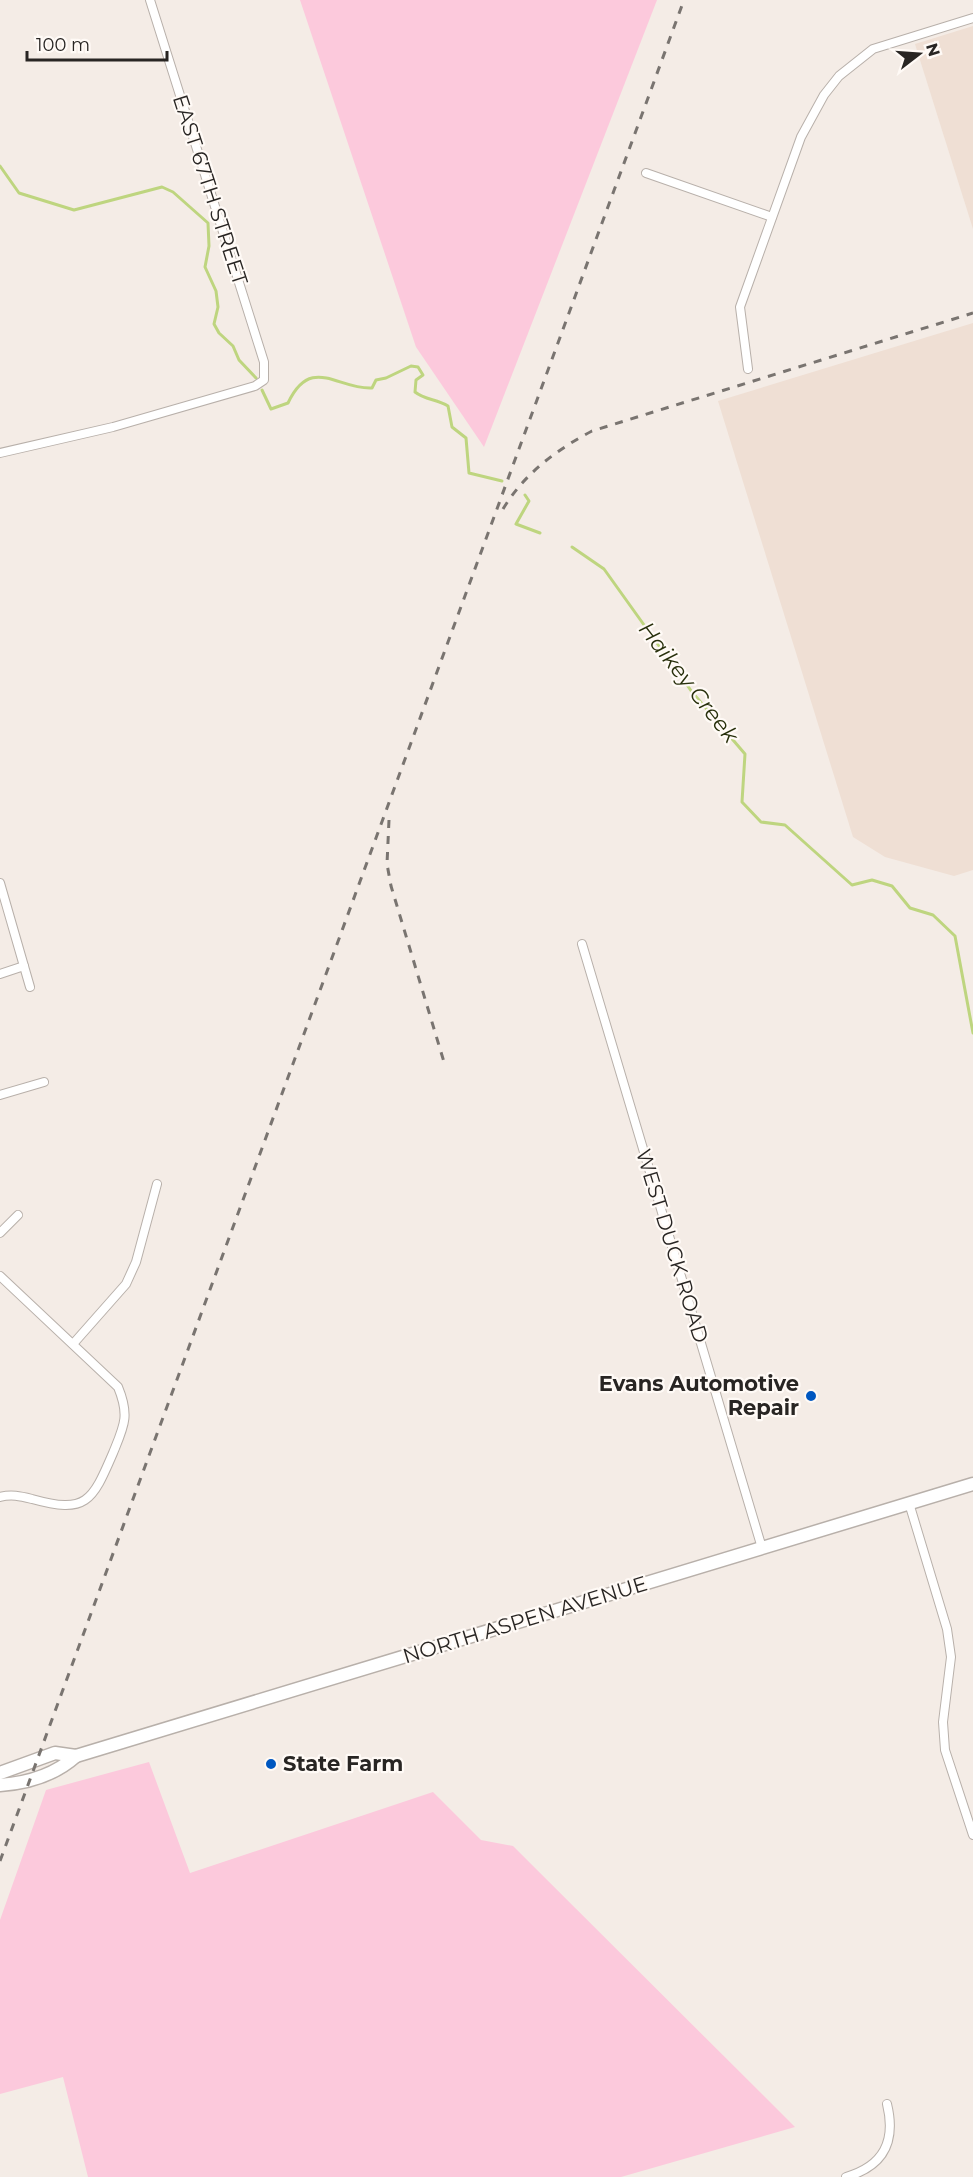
<svg xmlns="http://www.w3.org/2000/svg" width="973" height="2177" font-family="Montserrat,sans-serif">
	<style>
		.built { fill: #efdfd4 }
		.green { fill: #fcc9dc }
		.lines { fill: none; stroke-linecap: round; stroke-linejoin: round }
		.stream { stroke: #bed57f; stroke-width: 3 }
		.minor-casing { stroke: #b8b0aa; stroke-width: 10 }
		.primary-casing { stroke: #b8b0aa; stroke-width: 15 }
		.minor { stroke: #fff; stroke-width: 8 }
		.primary { stroke: #fff; stroke-width: 12 }
		.rail { stroke: #797470; stroke-width: 3; stroke-dasharray: 8 8; stroke-linecap: butt }
		.poi-dot { fill: #0057c0; stroke: #fffaf6; stroke-width: 2 }
		.labels { text-anchor: middle; stroke-width: 4.5; stroke-linejoin: round; paint-order: stroke }
		.street-label { font-size: 21px; fill: #282523; stroke: #fffaf6 }
		.poi-label { font-size: 21px; font-weight: bold; fill: #282523; stroke: #fffaf6; text-anchor: end }
		.water-label { font-size: 22px; font-style: italic; fill: #28300c; stroke: #fffaf6 }
	</style>
	<rect width="100%" height="100%" fill="#f4ece6"/>
	<g class="built">
		<polygon points="973,26 973,229 915,44"/>
		<polygon points="973,323 973,870 954,876 885,857 853,837 718,401"/>
	</g>
	<g class="green">
		<polygon points="300,0 657,0 484,447 416,347"/>
		<polygon points="149,1762 190,1873 433,1792 481,1840 513,1846 795,2127 621,2177 88,2177 63,2077 0,2094 0,1920 46,1790"/>
	</g>
	<g class="lines">
		<g class="stream">
			<polyline points="0,166 19,193 74,210 162,187 173,192 208,223 209,246 205,267 216,291 218,307 214,324 219,333 233,346 239,360 256,378"/>
			<path d="M262 390 271 409 288 403C311 354 338 390 372 388L376 380 386 378 411 366 418 367 423 375 416 380 415 392C425 400 437 399 448 406L452 427 466 438 469 473 502 481"/>
			<polyline points="525,495 529,501 516,524 540,533"/>
			<polyline points="572,547 604,569 692,692 745,754 742,802 761,822 785,825 852,885 872,880 892,886 910,908 933,915 955,936 973,1033"/>
		</g>
		<g class="minor-casing">
			<g id="minor">
				<polyline points="646,173 772,217"/>
				<polyline points="748,369 740,307 801,137 824,95 839,76 873,49 973,18"/>
				<polyline points="0,453 113,427 255,386 264,380 264,362 150,0"/>
				<polyline points="0,883 30,987"/>
				<polyline points="582,944 762,1548"/>
				<polyline points="0,974 24,966"/>
				<polyline points="0,1095 44,1082"/>
				<polyline points="0,1233 18,1215"/>
				<path d="M0 1276 118 1387C130 1416 124 1426 113 1453 92 1502 86 1514 32 1499 20 1496 11 1494 0 1497"/>
				<polyline points="73,1344 126,1284 136,1262 157,1184"/>
				<polyline points="909,1503 947,1629 951,1657 943,1722 945,1750 973,1835"/>
				<path d="M846 2177C884 2166 896 2141 887 2104"/>
			</g>
		</g>
		<g class="primary-casing">
			<g id="primary">
				<polyline points="0,1773 55,1753 76,1756 973,1484"/>
				<path d="M0 1785C28 1783 56 1774 76 1756"/>
			</g>
		</g>
		<use href="#minor" class="minor"/>
		<use href="#primary" class="primary"/>
		<g class="rail">
			<path d="M503 509C524 474 556 450 592 431L973 313"/>
			<polyline points="389,820 387,864 391,886 444,1062"/>
			<polyline points="0,1861 684,0"/>
		</g>
	</g>
	<g class="poi-dot">
		<circle cx="811" cy="1396" r="6"/>
		<circle cx="271" cy="1764" r="6"/>
	</g>
	<g class="labels">
		<g class="street-label">
			<text transform="translate(210 190) rotate(72)" y="7">EAST 67TH STREET</text>
			<text transform="translate(672 1246) rotate(73)" y="7">WEST DUCK ROAD</text>
			<text transform="translate(525 1620) rotate(-17)" y="7">NORTH ASPEN AVENUE</text>
		</g>
		<g class="poi-label">
			<text x="799" y="1391">Evans Automotive<tspan x="799" dy="24">Repair</tspan></text>
			<text x="283" y="1771" text-anchor="start">State Farm</text>
		</g>
		<g class="water-label">
			<text transform="translate(689 682) rotate(52)" y="8">Haikey Creek</text>
		</g>
	</g>
	<g transform="translate(919 54) rotate(73)" stroke="#fffaf6" stroke-width="4.5" paint-order="stroke">
	<path d="M0-4.5L10 22L0 15L-10 22Z" fill="#282523"/>
	<text y="-9" font-size="16" font-weight="bold" text-anchor="middle" fill="#282523">N</text>
	</g>
	<path d="M27 51v9h140v-9" fill="none" stroke="#282523" stroke-width="3"/>
	<text x="36" y="51" font-size="18" fill="#282523" stroke="#fffaf6" stroke-width="4.5" paint-order="stroke">100 m</text>
</svg>
